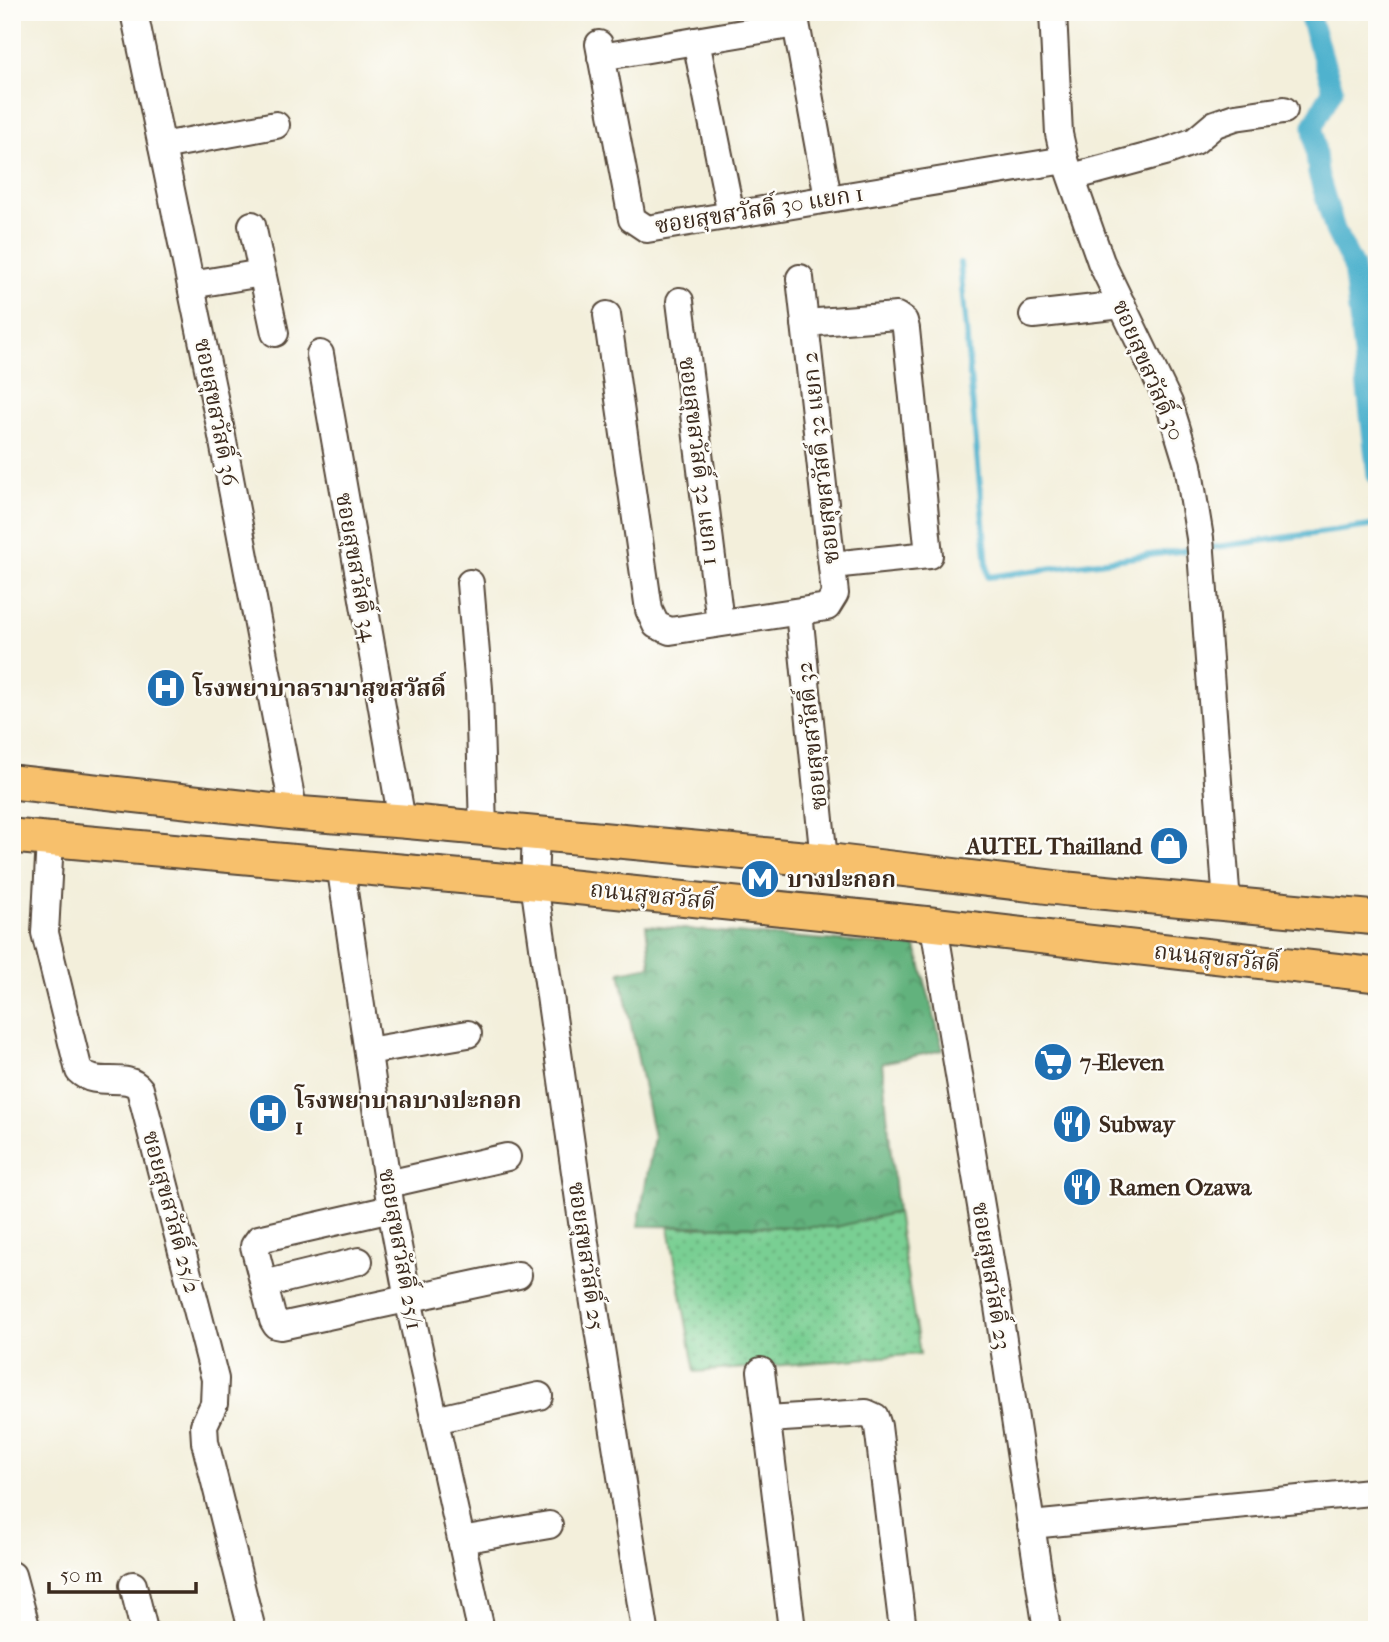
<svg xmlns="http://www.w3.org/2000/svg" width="1389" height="1642" font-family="'IM FELL French Canon','Noto Serif Thai',serif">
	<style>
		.grass { fill: url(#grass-dots); stroke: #5a7c58; stroke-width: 2 }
		.forest { fill: url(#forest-crowns); stroke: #4e6e4e; stroke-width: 2 }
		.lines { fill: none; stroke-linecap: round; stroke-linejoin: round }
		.stream { stroke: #4fb2ce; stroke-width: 6 }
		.canal { stroke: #4fb2ce; stroke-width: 21 }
		.minor-casing { stroke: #57483a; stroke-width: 30 }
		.major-casing { stroke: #57483a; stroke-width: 37 }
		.minor { stroke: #fff; stroke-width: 26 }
		.major { stroke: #f7c06c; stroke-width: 33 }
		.labels { text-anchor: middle; stroke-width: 5; stroke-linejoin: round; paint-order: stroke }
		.street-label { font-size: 23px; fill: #3b2a1e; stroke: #fdfcf7 }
		.poi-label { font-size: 23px; font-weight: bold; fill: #3b2a1e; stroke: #fdfcf7; text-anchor: start }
	</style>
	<defs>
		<pattern id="grass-dots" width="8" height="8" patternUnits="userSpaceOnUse" patternTransform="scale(1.75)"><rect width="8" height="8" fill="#79cf93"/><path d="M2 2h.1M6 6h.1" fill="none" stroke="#64a877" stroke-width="1.8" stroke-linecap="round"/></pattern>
		<pattern id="forest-crowns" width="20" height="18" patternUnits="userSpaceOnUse" patternTransform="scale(1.75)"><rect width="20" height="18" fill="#62b27d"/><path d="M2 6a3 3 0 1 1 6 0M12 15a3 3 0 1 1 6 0" fill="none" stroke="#529166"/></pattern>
	</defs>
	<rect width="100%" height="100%" fill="#fdfcf7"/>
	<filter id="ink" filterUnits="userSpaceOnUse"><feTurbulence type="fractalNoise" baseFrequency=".0143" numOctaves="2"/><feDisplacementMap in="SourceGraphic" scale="14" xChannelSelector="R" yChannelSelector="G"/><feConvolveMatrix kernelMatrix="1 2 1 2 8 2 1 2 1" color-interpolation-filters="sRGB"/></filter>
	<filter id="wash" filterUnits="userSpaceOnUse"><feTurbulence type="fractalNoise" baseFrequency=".00686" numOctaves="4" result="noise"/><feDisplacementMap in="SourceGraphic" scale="28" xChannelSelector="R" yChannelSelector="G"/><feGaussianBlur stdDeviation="1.57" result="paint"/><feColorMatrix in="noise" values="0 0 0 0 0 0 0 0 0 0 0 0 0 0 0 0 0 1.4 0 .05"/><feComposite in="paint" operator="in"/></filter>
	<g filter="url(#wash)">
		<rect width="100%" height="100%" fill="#f3efdb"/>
		<polygon class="grass" points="897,1212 920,1354 695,1372 669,1227 836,1227"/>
		<polygon class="forest" points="646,926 916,947 943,1050 882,1063 897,1212 836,1227 638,1226 654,1137 620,972 651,966"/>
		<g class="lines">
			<g class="stream">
				<polyline points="960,263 988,577 1194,549"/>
				<polyline points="1208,548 1377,525"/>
			</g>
			<polyline class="canal" points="1308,12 1333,89 1313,126 1318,173 1335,230 1353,266 1377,475"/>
		</g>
	</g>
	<g filter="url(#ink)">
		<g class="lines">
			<g class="minor-casing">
				<g id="minor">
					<polyline points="134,12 220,426 294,813"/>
					<polyline points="794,12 828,198"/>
					<polyline points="1053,12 1059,134 1065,160 1101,262 1169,403 1188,465 1200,538 1227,904"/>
					<polyline points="696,41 731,215"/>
					<polyline points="599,44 632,219 647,229 1065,160"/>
					<polyline points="601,57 796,24"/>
					<polyline points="162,146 276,125"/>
					<polyline points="1072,177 1165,152 1195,141 1215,124 1235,117 1284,110"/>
					<polyline points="252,225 275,333"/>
					<polyline points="191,285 262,273"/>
					<polyline points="680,301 720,622"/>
					<polyline points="607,315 649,610 656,625 670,631 827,607 835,594 800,278"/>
					<polyline points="1033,315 1122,305"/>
					<polyline points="805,323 897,316 904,321 906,329 929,555 832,565"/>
					<polyline points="320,354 402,821"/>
					<polyline points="470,583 479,689 483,829"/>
					<polyline points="799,612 824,860"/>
					<polyline points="536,834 534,883 590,1278 645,1630"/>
					<path d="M50 840 45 933 79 1071C97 1089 127 1071 140 1089L215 1379 214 1404 204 1425 205 1442 252 1630"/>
					<polyline points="340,864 391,1209 408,1299 481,1630"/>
					<polyline points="931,924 936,938 998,1307 1047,1630"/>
					<polyline points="368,1051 468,1034"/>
					<polyline points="388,1184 507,1157"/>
					<polyline points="391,1209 259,1239 254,1246 273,1320 276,1325 281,1326 518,1275"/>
					<polyline points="264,1284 359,1261"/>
					<polyline points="761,1371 792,1630"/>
					<polyline points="767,1419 866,1413 875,1417 878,1426 903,1630"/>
					<polyline points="435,1420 539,1396"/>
					<polyline points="1031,1525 1370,1492 1377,1495"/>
					<polyline points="461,1540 549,1525"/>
					<polyline points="12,1575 27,1630"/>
					<polyline points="133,1585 144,1630"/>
				</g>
			</g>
			<g class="major-casing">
				<g id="major">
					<polyline points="12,782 294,813 402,821 824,860 1068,889 1377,918"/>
					<polyline points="12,836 534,883 931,924 1377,975"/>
				</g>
			</g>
			<use href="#minor" class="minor"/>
			<use href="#major" class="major"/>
		</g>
	</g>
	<defs>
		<g id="hospital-disc" transform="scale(2.0125)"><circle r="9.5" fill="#1f6fb2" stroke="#fdfcf7"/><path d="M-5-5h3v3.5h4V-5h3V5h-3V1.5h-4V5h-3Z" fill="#fff"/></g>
		<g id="shop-disc" transform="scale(2.0125)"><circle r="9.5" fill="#1f6fb2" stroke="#fdfcf7"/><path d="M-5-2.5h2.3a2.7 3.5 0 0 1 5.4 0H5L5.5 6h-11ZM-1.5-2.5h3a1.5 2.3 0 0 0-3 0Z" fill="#fff"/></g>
		<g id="metro-disc" transform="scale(2.0125)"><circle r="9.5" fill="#1f6fb2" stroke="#fdfcf7"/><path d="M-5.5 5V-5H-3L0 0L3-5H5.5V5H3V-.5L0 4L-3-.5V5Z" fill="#fff"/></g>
		<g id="supermarket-disc" transform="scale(2.0125)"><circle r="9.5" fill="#1f6fb2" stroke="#fdfcf7"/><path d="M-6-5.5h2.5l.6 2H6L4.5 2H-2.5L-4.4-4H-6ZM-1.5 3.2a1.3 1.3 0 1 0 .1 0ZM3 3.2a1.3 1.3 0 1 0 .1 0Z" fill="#fff"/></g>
		<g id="restaurant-disc" transform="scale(2.0125)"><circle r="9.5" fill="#1f6fb2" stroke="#fdfcf7"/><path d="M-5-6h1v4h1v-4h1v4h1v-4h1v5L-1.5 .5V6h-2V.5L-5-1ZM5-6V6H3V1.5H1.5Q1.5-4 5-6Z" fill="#fff"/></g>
	</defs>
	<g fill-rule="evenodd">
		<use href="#hospital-disc" x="166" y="688"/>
		<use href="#shop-disc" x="1169" y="846"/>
		<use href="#metro-disc" x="760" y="879"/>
		<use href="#supermarket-disc" x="1053" y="1062"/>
		<use href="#hospital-disc" x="268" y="1113"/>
		<use href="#restaurant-disc" x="1072" y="1124"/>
		<use href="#restaurant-disc" x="1082" y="1187"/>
	</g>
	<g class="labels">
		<g class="street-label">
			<text transform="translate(759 209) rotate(-9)" y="8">ซอยสุขสวัสดิ์ 30 แยก 1</text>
			<text transform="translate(1149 370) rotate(67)" y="8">ซอยสุขสวัสดิ์ 30</text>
			<text transform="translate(217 412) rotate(79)" y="8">ซอยสุขสวัสดิ์ 36</text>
			<text transform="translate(820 458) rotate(-96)" y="8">ซอยสุขสวัสดิ์ 32 แยก 2</text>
			<text transform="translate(700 461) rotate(83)" y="8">ซอยสุขสวัสดิ์ 32 แยก 1</text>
			<text transform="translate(357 567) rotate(80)" y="8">ซอยสุขสวัสดิ์ 34</text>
			<text transform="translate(811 736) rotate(-96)" y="8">ซอยสุขสวัสดิ์ 32</text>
			<text transform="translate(653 895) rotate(6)" y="8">ถนนสุขสวัสดิ์</text>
			<text transform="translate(1217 957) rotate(6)" y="8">ถนนสุขสวัสดิ์</text>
			<text transform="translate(172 1212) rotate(75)" y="8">ซอยสุขสวัสดิ์ 25/2</text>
			<text transform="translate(401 1249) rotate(80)" y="8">ซอยสุขสวัสดิ์ 25/1</text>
			<text transform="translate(587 1256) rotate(82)" y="8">ซอยสุขสวัสดิ์ 25</text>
			<text transform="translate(992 1276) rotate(81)" y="8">ซอยสุขสวัสดิ์ 23</text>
		</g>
		<g class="poi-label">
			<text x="193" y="696">โรงพยาบาลรามาสุขสวัสดิ์</text>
			<text x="1142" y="854" text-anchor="end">AUTEL Thailland</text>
			<text x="787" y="887">บางปะกอก</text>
			<text x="1080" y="1070">7-Eleven</text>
			<text x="295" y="1108">โรงพยาบาลบางปะกอก<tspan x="295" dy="26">1</tspan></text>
			<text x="1099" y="1132">Subway</text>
			<text x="1109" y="1195">Ramen Ozawa</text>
		</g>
	</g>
	<rect width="1389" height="1642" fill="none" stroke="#fdfcf7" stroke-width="42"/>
	<path d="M49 1582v10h147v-10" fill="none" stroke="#3b2a1e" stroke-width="3.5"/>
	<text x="60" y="1582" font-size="21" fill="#3b2a1e" stroke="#fdfcf7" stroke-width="5" paint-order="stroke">50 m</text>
</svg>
